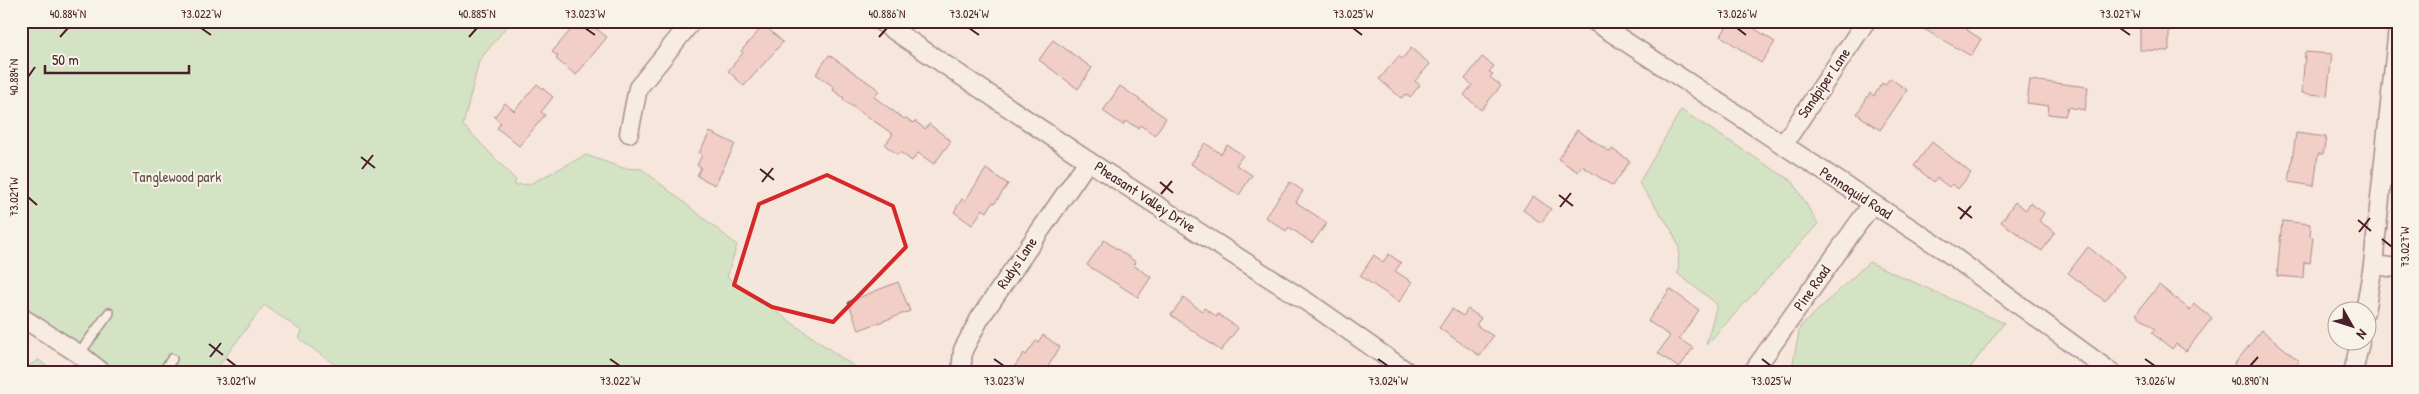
<svg xmlns="http://www.w3.org/2000/svg" width="2419" height="394" font-family="'Patrick Hand',sans-serif">
	<style>
		.green { fill: #a8e0a4; stroke: #798068 }
		.building { fill: #eeb3ab; stroke: #4a1f2b }
		.lines { fill: none; stroke-linecap: round; stroke-linejoin: round }
		.lane-casing { stroke: #4a1f2b; stroke-width: 12 }
		.street-casing { stroke: #4a1f2b; stroke-width: 21 }
		.lane { stroke: #f7f3e8; stroke-width: 9 }
		.street { stroke: #f7f3e8; stroke-width: 18 }
		.marked { fill: none; stroke: #d62828; stroke-width: 4; stroke-linejoin: round }
		.ticks { fill: none; stroke: #4a1f2b; stroke-width: 2 }
		.labels { text-anchor: middle; stroke-width: 4; stroke-linejoin: round; paint-order: stroke }
		.street-label { font-size: 15px; fill: #4a1f2b; stroke: #f7f3e8 }
		.park-label { font-size: 15px; fill: #624f49; stroke: #f7f3e8 }
		.neatline { fill: none; stroke: #4a1f2b; stroke-width: 2 }
		.ticks-label { font-size: 12px; text-anchor: middle; fill: #4a1f2b }
	</style>
	<rect width="100%" height="100%" fill="#f5e6dc"/>
	<filter id="ink" filterUnits="userSpaceOnUse"><feTurbulence type="fractalNoise" baseFrequency=".02" numOctaves="2"/><feDisplacementMap in="SourceGraphic" scale="10" xChannelSelector="R" yChannelSelector="G"/><feConvolveMatrix kernelMatrix="1 2 1 2 8 2 1 2 1" color-interpolation-filters="sRGB"/></filter>
	<g filter="url(#ink)">
		<g class="green">
			<polygon points="29,21 511,21 479,61 463,125 516,180 514,185 530,184 586,155 623,168 642,169 737,245 727,277 863,373 347,373 299,339 302,331 264,305 213,373 110,373 21,311 21,42"/>
			<polygon points="1681,110 1793,182 1818,224 1706,345 1717,304 1678,274 1679,247 1671,229 1639,183"/>
			<polygon points="1869,262 2004,323 1966,373 1791,373 1800,327"/>
			<polygon points="39,360 55,373 21,373 21,370"/>
		</g>
		<g class="building">
			<polygon points="1730,21 1743,21 1775,42 1761,63 1721,36"/>
			<polygon points="1910,21 1958,21 1969,27 1967,30 1981,39 1971,56"/>
			<polygon points="2145,21 2169,21 2169,51 2140,50 2140,25 2144,25"/>
			<polygon points="588,22 607,37 576,75 556,59 558,56 552,52 575,25 581,30"/>
			<polygon points="764,25 783,42 744,86 728,71 743,53 741,51"/>
			<polygon points="1053,40 1092,68 1078,89 1039,60"/>
			<polygon points="1411,48 1430,64 1415,81 1420,85 1410,97 1406,94 1401,98 1379,79 1399,56 1402,59"/>
			<polygon points="2305,52 2332,54 2327,96 2302,93"/>
			<polygon points="829,55 879,90 874,97 904,119 906,118 913,123 915,121 925,129 929,124 951,141 934,164 918,153 912,161 900,152 898,155 885,145 893,134 843,100 844,98 833,90 834,87 816,74"/>
			<polygon points="1482,57 1494,66 1489,72 1493,74 1490,77 1501,86 1481,110 1464,95 1472,85 1465,79"/>
			<polygon points="1890,78 1907,90 1880,130 1857,114 1870,93 1874,96 1882,83 1885,85"/>
			<polygon points="2030,80 2088,87 2085,110 2068,107 2065,116 2048,114 2049,106 2027,103"/>
			<polygon points="537,84 553,97 541,112 545,115 519,146 497,128 501,123 494,117 505,103 514,111"/>
			<polygon points="1120,86 1166,118 1155,135 1140,125 1138,128 1126,121 1123,125 1103,111"/>
			<polygon points="1577,130 1610,152 1612,149 1630,161 1613,186 1582,166 1578,172 1558,159"/>
			<polygon points="710,132 735,144 715,185 697,176 701,167 697,165 702,155 699,153"/>
			<polygon points="2296,133 2326,137 2323,154 2318,154 2314,186 2289,182"/>
			<polygon points="1932,142 1971,173 1958,189 1952,184 1949,187 1937,178 1934,182 1914,166"/>
			<polygon points="1205,143 1221,154 1227,145 1243,155 1236,165 1252,175 1239,195 1191,164"/>
			<polygon points="986,169 1008,184 995,203 993,202 987,212 983,209 972,225 954,212 962,199 965,201"/>
			<polygon points="1290,182 1303,191 1296,202 1327,223 1312,243 1289,227 1286,231 1265,217"/>
			<polygon points="1533,196 1551,209 1541,223 1523,210"/>
			<polygon points="2015,202 2026,210 2030,203 2044,213 2039,221 2055,232 2042,251 2001,222"/>
			<polygon points="2282,221 2311,224 2310,236 2313,237 2310,263 2304,262 2303,278 2277,276"/>
			<polygon points="1104,240 1136,262 1133,265 1151,277 1138,297 1087,265"/>
			<polygon points="2088,247 2125,276 2105,301 2068,273"/>
			<polygon points="1389,254 1401,263 1395,271 1412,282 1399,302 1360,276 1374,255 1383,262"/>
			<polygon points="898,282 910,311 859,330 848,302"/>
			<polygon points="2159,285 2190,310 2194,304 2212,318 2186,351 2176,344 2172,349 2152,333 2155,329 2136,314"/>
			<polygon points="1670,289 1699,310 1679,339 1693,348 1679,368 1658,353 1670,336 1648,321"/>
			<polygon points="1184,298 1202,311 1204,308 1217,317 1218,314 1238,328 1221,351 1171,315"/>
			<polygon points="1452,309 1463,316 1468,309 1481,318 1476,325 1493,336 1480,356 1439,328"/>
			<polygon points="2262,330 2299,361 2289,373 2227,373"/>
			<polygon points="1043,335 1060,347 1044,373 1010,373 1024,353 1026,355 1036,341 1038,342"/>
		</g>
		<g class="lines">
			<g class="lane-casing">
				<g id="lane">
					<polyline points="79,354 109,313"/>
					<polyline points="162,373 172,359"/>
				</g>
			</g>
			<g class="street-casing">
				<g id="street">
					<polyline points="880,21 1088,161 1318,309 1409,373"/>
					<polyline points="1594,21 1944,250 2112,373"/>
					<polyline points="629,133 638,88 692,21"/>
					<polyline points="1783,145 1866,21"/>
					<polyline points="2373,265 2398,268"/>
					<polyline points="2365,312 2373,265 2398,28"/>
					<polyline points="21,317 79,354 103,373"/>
					<polyline points="961,373 963,350 980,318 1088,161"/>
					<polyline points="1752,373 1872,204"/>
					<polyline points="2353,373 2360,342"/>
				</g>
			</g>
			<use href="#lane" class="lane"/>
			<use href="#street" class="street"/>
		</g>
	</g>
	<path d="M0 0H2419V394H0ZM827 175 893 206 906 247 833 322 772 307 734 285 759 204Z" fill="#f5e6dc" fill-opacity=".55" fill-rule="evenodd"/>
	<path class="marked" d="M827 175 893 206 906 247 833 322 772 307 734 285 759 204Z"/>
	<path class="ticks" d="M201 28 211 35M585 28 595 35M969 28 979 35M1353 28 1362 35M1737 28 1746 35M2120 28 2130 35M60 37 68 28M469 37 477 28M879 37 887 28M28 77 35 67M361 157 375 168M362 169 373 155M760 169 774 180M762 182 773 168M1160 182 1173 193M1161 194 1172 181M1559 195 1573 206M28 197 37 205M1560 207 1571 193M1958 207 1972 218M1960 219 1971 206M2358 220 2371 231M2359 232 2370 218M2382 239 2392 247M209 344 223 355M210 357 221 343M227 359 236 366M610 359 620 366M994 359 1004 366M1378 359 1388 366M1762 359 1771 366M2145 359 2155 366M2250 366 2258 357"/>
	<g class="labels">
		<g class="street-label">
			<text transform="translate(1824 83) rotate(-56)" y="5">Sandpiper Lane</text>
			<text transform="translate(1856 193) rotate(33)" y="5">Pennaquid Road</text>
			<text transform="translate(1145 197) rotate(33)" y="5">Pheasant Valley Drive</text>
			<text transform="translate(1017 263) rotate(-56)" y="5">Rudys Lane</text>
			<text transform="translate(1812 288) rotate(-55)" y="5">Pine Road</text>
		</g>
		<g class="park-label">
			<text x="177" y="182">Tanglewood park</text>
		</g>
	</g>
	<rect width="2419" height="394" fill="none" stroke="#f7f3e8" stroke-width="55"/>
	<g transform="translate(2352 326) rotate(129)"><circle r="24" fill="#f7f3e8" stroke="#b29e9c"/>
	<path d="M0-4L9 19L0 12L-9 19Z" fill="#4a1f2b"/>
	<text y="-8" font-size="14" font-weight="bold" text-anchor="middle" fill="#4a1f2b">N</text>
	</g>
	<path d="M45 65v8h144v-8" fill="none" stroke="#4a1f2b" stroke-width="2.5"/>
	<text x="52" y="65" font-size="15" fill="#4a1f2b" stroke="#f7f3e8" stroke-width="4" paint-order="stroke">50 m</text>
	<rect x="28" y="28" width="2364" height="338" class="neatline"/>
	<g class="ticks-label">
		<text x="68" y="18">40.884°N</text>
		<text x="201" y="18">73.022°W</text>
		<text x="477" y="18">40.885°N</text>
		<text x="585" y="18">73.023°W</text>
		<text x="887" y="18">40.886°N</text>
		<text x="969" y="18">73.024°W</text>
		<text x="1353" y="18">73.025°W</text>
		<text x="1737" y="18">73.026°W</text>
		<text x="2120" y="18">73.027°W</text>
		<text transform="translate(14 77) rotate(-90)" y="4">40.884°N</text>
		<text transform="translate(14 197) rotate(-90)" y="4">73.021°W</text>
		<text transform="translate(2405 247) rotate(-90)" y="4">73.027°W</text>
		<text x="236" y="385">73.021°W</text>
		<text x="620" y="385">73.022°W</text>
		<text x="1004" y="385">73.023°W</text>
		<text x="1388" y="385">73.024°W</text>
		<text x="1771" y="385">73.025°W</text>
		<text x="2155" y="385">73.026°W</text>
		<text x="2250" y="385">40.890°N</text>
	</g>
</svg>
